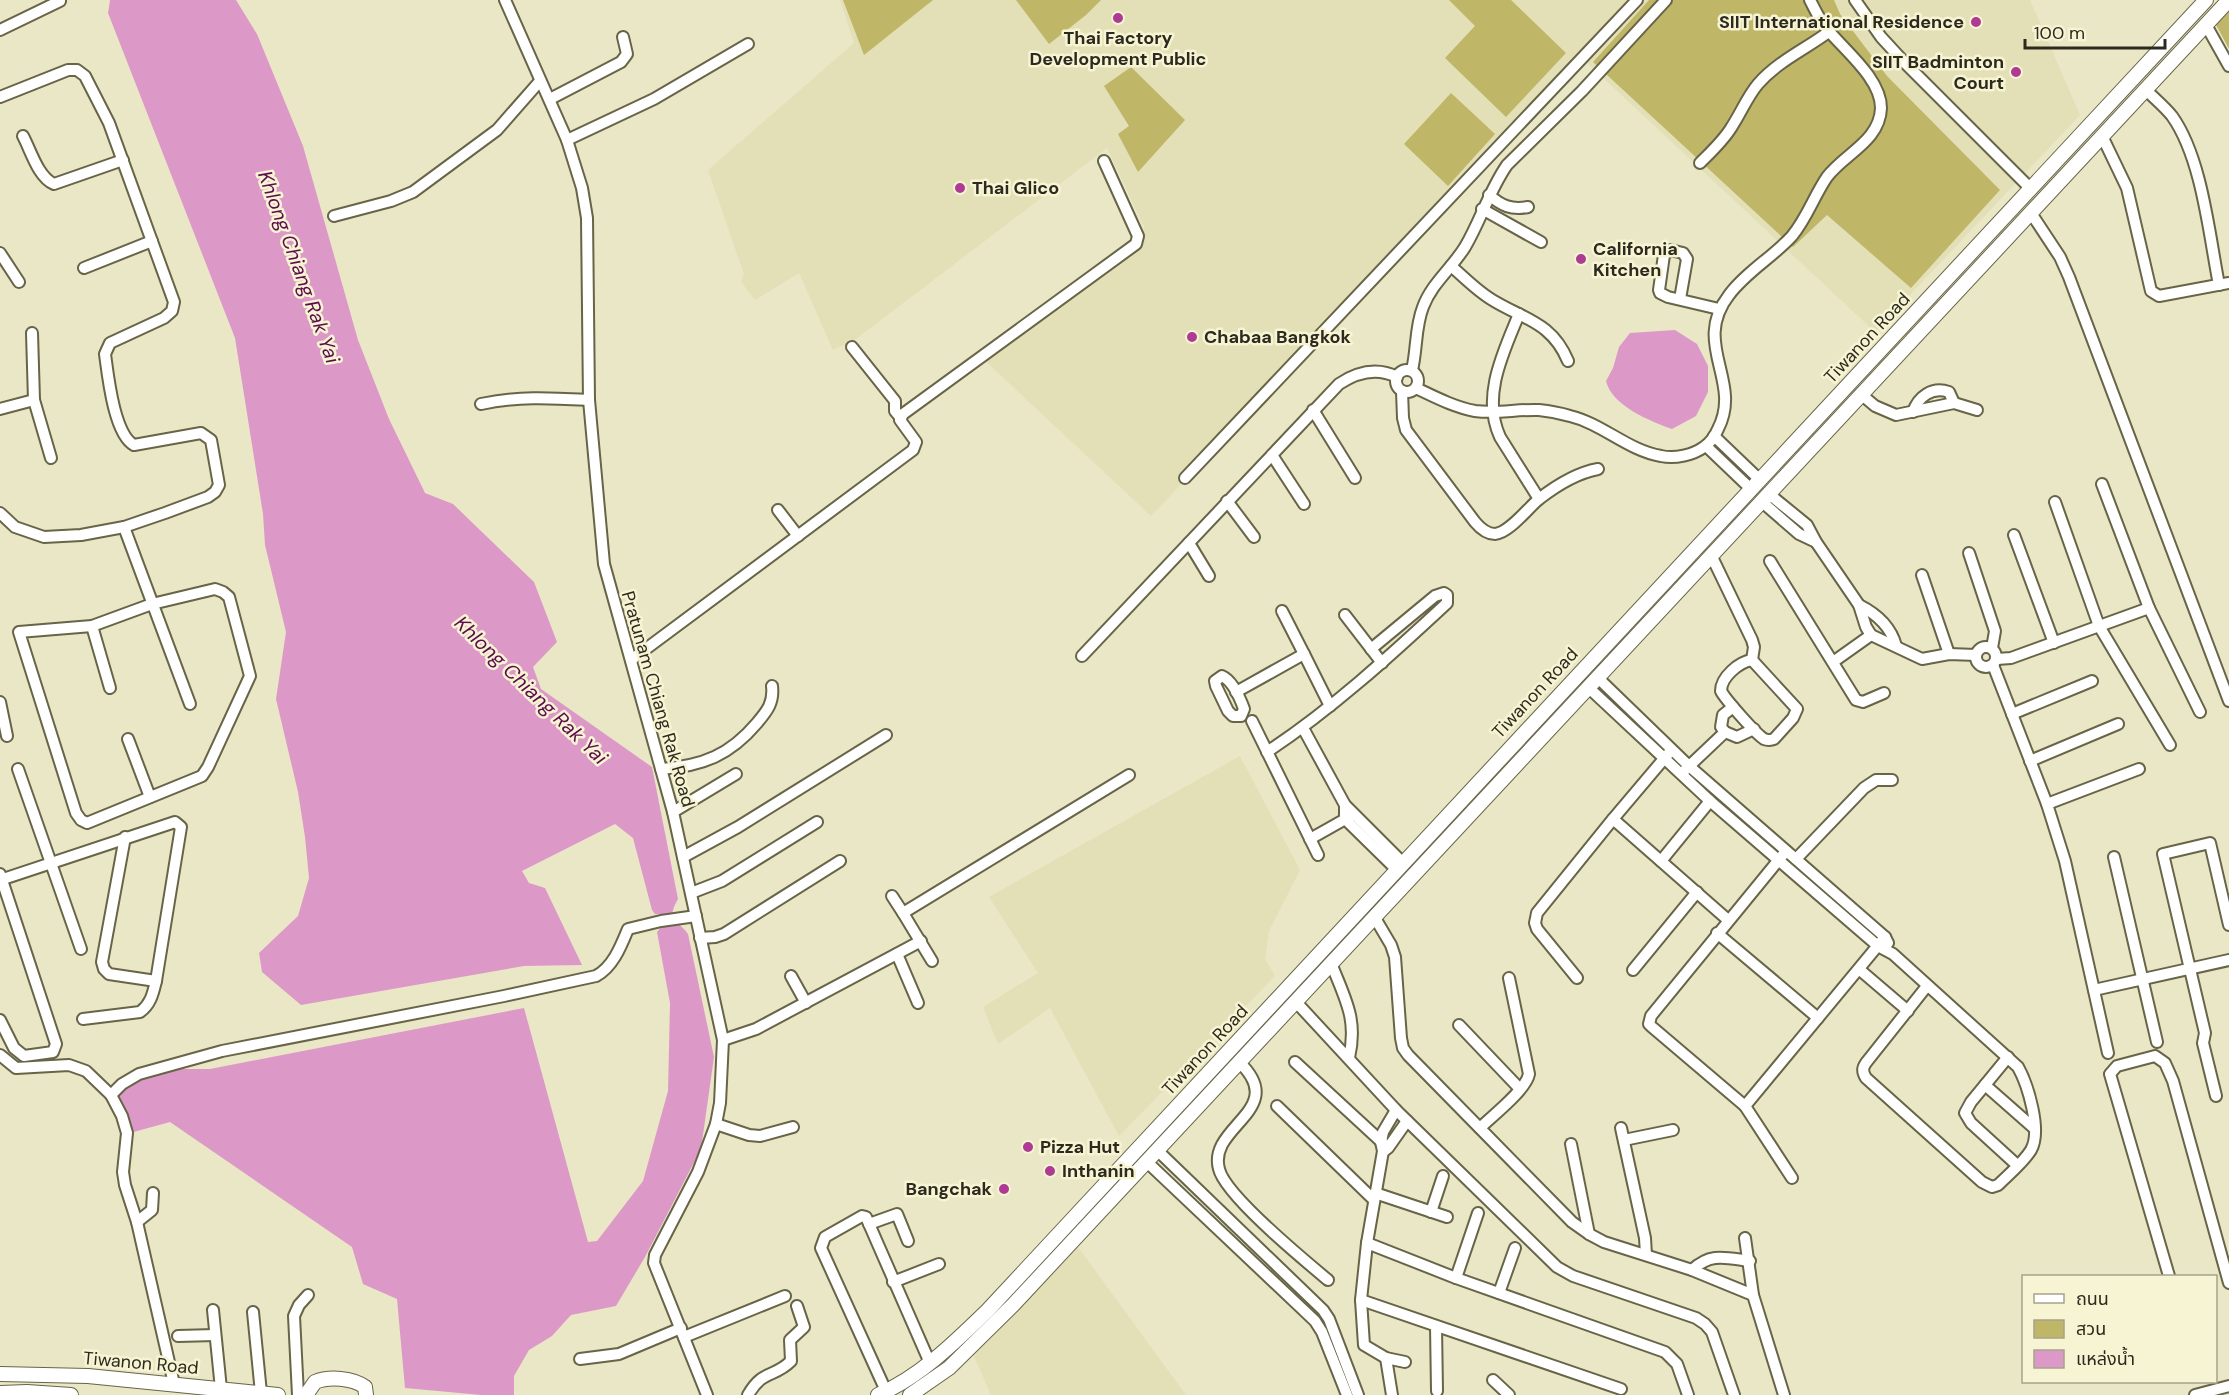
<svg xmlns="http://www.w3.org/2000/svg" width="2229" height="1395" font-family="'DM Sans','Noto Sans Thai',sans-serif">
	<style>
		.built { fill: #e3dfb7 }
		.green { fill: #bfb668 }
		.water { fill: #dc99c8 }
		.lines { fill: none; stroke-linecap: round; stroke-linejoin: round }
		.minor-casing { stroke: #676447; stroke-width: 14 }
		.major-casing { stroke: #676447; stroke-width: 16 }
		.minor { stroke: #fff; stroke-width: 10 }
		.major { stroke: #fff; stroke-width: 14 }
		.poi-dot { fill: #ae3a94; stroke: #f7f4d4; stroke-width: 2 }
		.labels { text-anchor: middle; stroke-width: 5; stroke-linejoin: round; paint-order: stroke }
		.poi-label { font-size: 18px; font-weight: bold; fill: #2c2a1e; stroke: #f7f4d4; text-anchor: start }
		.street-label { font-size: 18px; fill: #2c2a1e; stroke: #f7f4d4 }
		.water-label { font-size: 20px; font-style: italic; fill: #5c0c4c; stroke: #f7f4d4 }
	</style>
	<rect width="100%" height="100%" fill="#eae7c7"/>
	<g class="built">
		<polygon points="840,0 2030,0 2080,115 1875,332 1585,61 1151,516 980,356 1145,229 1107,148 856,339 833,350 799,273 755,300 741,282 744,274 708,170 854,43"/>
		<polygon points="1240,756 1300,870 1269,931 1265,959 1275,976 1119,1136 1050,1008 998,1044 983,1007 1038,973 989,897"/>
		<polygon points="1078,1247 1186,1395 991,1395 973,1354"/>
	</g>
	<g class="green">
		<polygon points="843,0 933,0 864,55"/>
		<polygon points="1016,0 1101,0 1086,15 1049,44"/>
		<polygon points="1449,0 1511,0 1566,53 1506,117 1445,58 1475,26"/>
		<polygon points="1649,0 1834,0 1840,14 1887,76 2000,190 1911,288 1827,215 1793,247 1593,62"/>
		<polygon points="2229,8 2229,49 2215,23"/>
		<polygon points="1131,67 1185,120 1138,172 1118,134 1129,126 1104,86"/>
		<polygon points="1451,93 1495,134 1448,186 1404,144"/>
	</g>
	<g class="water">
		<path d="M110 0H236L257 34 303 146 358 340 389 419 425 493 453 504 534 582 557 642 533 667 541 689 652 767 678 899C665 922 678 919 688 934L714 1057 701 1149 645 1257 616 1306 571 1315 552 1336 529 1350 514 1376V1395H481L405 1388 397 1299 363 1284 352 1247 170 1122 130 1133 116 1095 138 1081 164 1069H210L524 1008 588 1242 597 1241 643 1181 668 1091 670 1003 657 932 663 925 660 914H655L652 910 633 838 615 824 522 871 529 883 545 888 582 965 524 966 301 1005 262 972 259 953 298 916 309 878 305 837 298 792 276 699 286 632 265 545 263 514 235 338 108 13Z"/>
		<path d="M1675 330 1697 344 1708 366V392L1696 416 1672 429C1650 421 1612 406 1606 381L1613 368 1619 347 1630 333Z"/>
	</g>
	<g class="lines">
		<g class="minor-casing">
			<g id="minor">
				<polyline points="505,0 567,140 582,188 587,218 589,400 604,564 673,812 723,1040 720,1103 716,1124 698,1172 655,1255 654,1263 707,1395"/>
				<polyline points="1855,0 1881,37 1904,62 2030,188"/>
				<polyline points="2206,25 2229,66"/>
				<polyline points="0,30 60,1"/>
				<path d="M2146 90C2154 98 2165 107 2172 116 2202 158 2209 234 2219 285"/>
				<path d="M0 97 68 70H77L85 76 109 123 174 302 172 311 164 318 110 343 105 354C108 376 114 434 134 445L201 433 211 440 219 485 215 492 208 497 165 513 124 527 81 535 44 537 15 527 0 513"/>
				<polyline points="550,99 621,62 627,54 623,37"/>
				<path d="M23 136C31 151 38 177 54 184L123 160"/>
				<polyline points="2102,136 2127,188 2151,291 2159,296 2229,283"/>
				<polyline points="567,140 654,99 748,44"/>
				<path d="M1700 163C1711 152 1723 141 1731 128 1741 113 1747 97 1758 84 1778 61 1806 49 1830 31"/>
				<path d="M1489 195C1502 206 1511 210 1528 207"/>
				<polyline points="1482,209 1541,242"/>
				<polyline points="2031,213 2060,257 2069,277 2229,701"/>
				<polyline points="334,216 391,201 413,192 497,130 540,81"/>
				<polyline points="0,253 19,282"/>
				<path d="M1451 266C1465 278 1478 292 1494 301 1526 320 1552 323 1568 361"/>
				<polyline points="84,268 152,241"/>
				<polyline points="1680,299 1687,259 1683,253 1670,250 1664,255 1659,290 1660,293 1668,297 1719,309"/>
				<path d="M1519 314C1504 351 1481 396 1500 437L1539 499"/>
				<polyline points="32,333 34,400 51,458"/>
				<polyline points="852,347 895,401 895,411 900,417"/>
				<circle cx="1407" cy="381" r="11"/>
				<path d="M1412 370C1417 350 1415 327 1423 307 1432 283 1452 268 1465 247 1481 220 1489 191 1507 165L1582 91 1666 0"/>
				<path d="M1416 388C1435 397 1454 407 1475 411 1496 414 1518 409 1539 410 1549 411 1560 413 1570 416 1603 424 1627 450 1661 456 1675 459 1693 455 1704 447 1710 443 1715 436 1718 429 1743 381 1691 344 1729 295 1746 272 1773 257 1792 236 1807 218 1814 196 1827 177 1844 154 1880 141 1881 108 1881 77 1841 48 1823 24 1818 16 1814 8 1810 0"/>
				<path d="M1402 391 1403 418 1406 430 1475 522C1480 528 1486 534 1495 534 1509 533 1528 508 1539 499 1557 485 1576 473 1598 469"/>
				<polyline points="1862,395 1875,406 1896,415 1954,403 1977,410"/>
				<path d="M481 404C518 396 551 398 589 400"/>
				<polyline points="0,409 34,400"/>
				<polyline points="1313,410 1355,478"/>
				<path d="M1913 412C1918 397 1932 386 1949 392L1954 403"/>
				<polyline points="1714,436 1760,480"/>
				<polyline points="1706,446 1751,489"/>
				<polyline points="1272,455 1304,504"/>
				<polyline points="1185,478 1637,0"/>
				<polyline points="2102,484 2149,608 2200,712"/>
				<polyline points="1769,494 1807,525 1816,542 1859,605 1866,627 1871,635 1922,659 1949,654 1976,655"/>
				<polyline points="1227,501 1254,537"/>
				<polyline points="1761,501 1799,534 1816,542"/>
				<polyline points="2055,502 2099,626 2170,745"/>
				<polyline points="778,510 798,536"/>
				<polyline points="124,527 190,704"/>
				<polyline points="2014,535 2054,643"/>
				<polyline points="1189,543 1209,576"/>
				<polyline points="1969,553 1995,631 1992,648"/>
				<polyline points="1711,555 1752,640 1754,647 1752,660"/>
				<polyline points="1770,561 1856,700 1863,702 1884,693"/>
				<polyline points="1922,575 1949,654"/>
				<polygon points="215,589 223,592 229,597 250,676 208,767 202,776 87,823 81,820 76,813 19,632 92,626 152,604"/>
				<path d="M1859 605C1877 614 1891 627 1896 646"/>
				<polyline points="1282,611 1304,654"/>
				<polyline points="1345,615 1382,663"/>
				<polyline points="92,626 110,688"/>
				<circle cx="1986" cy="657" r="10"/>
				<path d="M1082 656 1339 384C1357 372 1377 367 1397 377"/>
				<polyline points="1997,659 2011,658 2149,608"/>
				<polyline points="631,660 913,450 916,442 900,420 903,414 1136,244 1138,236 1104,161"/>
				<path d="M1752 660 1797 709 1793 718 1774 739C1770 740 1769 741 1764 739 1756 734 1725 699 1721 691 1721 677 1739 662 1752 660Z"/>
				<polyline points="1833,662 1871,635"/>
				<polyline points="1993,665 2047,804 2065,861 2108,1053"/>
				<path d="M1222 676C1233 681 1240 698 1244 709L1241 716H1233L1228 711 1216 686 1215 681Z"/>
				<polyline points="1598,678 1689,766 1885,937 1888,943"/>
				<path d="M1589 688 1710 801 1878 946 1893 954 2018 1067C2028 1085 2042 1131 2031 1150 2023 1163 2009 1174 1998 1185L1992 1187 1982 1182 1866 1078C1861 1070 1863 1066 1869 1059L1927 986"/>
				<polyline points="1236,692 1304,654 1330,706"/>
				<polyline points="0,702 7,736"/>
				<polyline points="2012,714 2092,681"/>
				<polyline points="1252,721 1318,855"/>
				<polyline points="1303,728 1345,805 1403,863"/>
				<polyline points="1725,732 1721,727 1723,715 1733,707"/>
				<polyline points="128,739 150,797"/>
				<path d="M1267 752C1332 709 1390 656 1447 603V595L1444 593 1435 596 1371 649"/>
				<polyline points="2030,761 2118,724"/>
				<polyline points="18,769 81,949"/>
				<path d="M661 769C703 766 730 755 757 723 767 711 774 703 772 686"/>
				<polyline points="1685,770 1725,732 1737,737 1754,729"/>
				<polyline points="2047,804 2139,769"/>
				<polyline points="1345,805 1345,819 1396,869"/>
				<polyline points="673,812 736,774"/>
				<polyline points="1613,819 1728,920"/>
				<polyline points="125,837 102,962 104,969 109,974 156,981"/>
				<polyline points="1310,839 1349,817"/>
				<polyline points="1786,851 1651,1016 1649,1024 1652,1027 1745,1106 1885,937"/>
				<polyline points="683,857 738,827 886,735"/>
				<polyline points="2114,857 2157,1042"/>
				<polyline points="1796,859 1864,788 1876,780 1892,780"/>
				<polyline points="1661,861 1710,801"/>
				<path d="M0 880 175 822 181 827 156 981C153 993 151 1004 140 1012L83 1019"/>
				<polyline points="691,893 722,881 817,822"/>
				<polyline points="892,896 903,913"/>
				<polyline points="1375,918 1391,945 1395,957 1401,1038 1403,1048 1408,1055 1572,1222 1589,1234 1604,1242 1692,1270 1753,1295 1784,1395"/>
				<polyline points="1717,933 1818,1018"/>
				<polyline points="700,938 715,937 724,934 840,861"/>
				<polyline points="897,954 918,1003"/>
				<polyline points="932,961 903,913 1129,775"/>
				<path d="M1331 963C1345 999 1358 1019 1349 1058"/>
				<polyline points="1633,970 1697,892"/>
				<polyline points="1860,970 1908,1011"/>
				<polyline points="791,976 806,1003"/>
				<polyline points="1577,978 1537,929 1535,923 1537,913 1613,819 1668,754"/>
				<polyline points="2094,990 2229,960"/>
				<polyline points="1296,1002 1396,1110 1557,1267 1573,1276 1696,1318 1705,1324 1712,1332 1734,1395"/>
				<polyline points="0,1020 14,1048 24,1056 53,1052 56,1044 0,874"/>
				<polyline points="1459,1025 1520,1089"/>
				<polyline points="723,1040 756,1029 921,941"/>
				<polyline points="0,1055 16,1068 69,1065 86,1071 111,1095 122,1116 127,1133 123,1172 125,1185 137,1222 174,1384"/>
				<polyline points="2008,1057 1971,1102 1965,1113 1971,1123 2017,1165"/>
				<path d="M1239 1062C1290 1110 1207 1126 1219 1169 1225 1195 1304 1260 1328 1280"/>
				<polyline points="1295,1062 1385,1145"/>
				<polyline points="1985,1085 2035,1129"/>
				<path d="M111 1095 122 1084 139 1074 222 1051 504 996 596 976C613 967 621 946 628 929L661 921 696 916"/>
				<polyline points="2216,1096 2203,1043 2205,1033 2163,854 2210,843 2229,925"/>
				<polyline points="1277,1106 1374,1200"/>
				<polyline points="1745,1106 1792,1178"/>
				<polyline points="1396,1110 1383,1132 1381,1142 1383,1151 1367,1243 1456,1278 1665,1352 1677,1364 1688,1395"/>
				<polyline points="716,1124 749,1135 760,1136 793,1127"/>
				<path d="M1480 1128C1492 1116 1526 1090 1529 1074L1509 978"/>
				<polyline points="1621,1128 1645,1238 1646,1255"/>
				<polyline points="1624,1140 1673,1130"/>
				<polyline points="1571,1144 1589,1234"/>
				<polyline points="1158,1151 1323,1310 1329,1319 1358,1395"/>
				<polyline points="1384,1151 1388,1148 1407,1121"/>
				<polyline points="1147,1162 1315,1321 1322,1332 1347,1395"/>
				<polyline points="1375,1193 1447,1217"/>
				<polyline points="1431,1212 1443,1176"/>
				<polyline points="137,1222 152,1210 153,1193"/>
				<polyline points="869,1224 897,1214 908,1241"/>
				<polyline points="1745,1238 1753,1295"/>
				<polyline points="1367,1243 1361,1300 1364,1345 1386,1358 1405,1362"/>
				<path d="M1692 1270C1711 1252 1726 1258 1750 1261"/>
				<polyline points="2169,1276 2110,1074 2117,1066 2155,1056 2165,1063 2173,1081 2229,1283"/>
				<polyline points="1456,1278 1478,1213"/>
				<polyline points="893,1282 939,1264"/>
				<polyline points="1499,1293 1515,1248"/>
				<polyline points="1361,1300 1621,1389"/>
				<polyline points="213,1310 221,1389"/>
				<polyline points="253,1312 261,1393"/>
				<polyline points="1436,1326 1437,1391"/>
				<polyline points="178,1336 215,1335"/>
				<polyline points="684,1337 785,1296"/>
				<polyline points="1386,1358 1392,1395"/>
				<polyline points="580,1359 619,1354 681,1328"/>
				<polyline points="1493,1380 1509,1395"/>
				<polyline points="886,1391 821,1248 825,1237 862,1216 866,1217 930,1363"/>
				<polyline points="298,1395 294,1316 299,1305 308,1295"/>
				<path d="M748 1395C763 1369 774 1378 791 1361L790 1340 804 1327 797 1306"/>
				<polyline points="2195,1395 2229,1386"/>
			</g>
		</g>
		<g class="major-casing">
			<g id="major">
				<polyline points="0,1374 88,1376 278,1395"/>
				<polyline points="0,1393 27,1392 71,1395"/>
				<path d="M306 1395 315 1382C329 1376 353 1378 365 1387L366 1395"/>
				<path d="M878 1395C921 1376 955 1342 988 1310L2206 0"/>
				<polyline points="910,1395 949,1368 1013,1305 2229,0"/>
			</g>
		</g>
		<use href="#minor" class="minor"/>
		<use href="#major" class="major"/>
	</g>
	<g class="poi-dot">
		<circle cx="1118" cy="18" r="6"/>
		<circle cx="1976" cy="22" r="6"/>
		<circle cx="2016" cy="72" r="6"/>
		<circle cx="960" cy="188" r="6"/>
		<circle cx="1581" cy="259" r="6"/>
		<circle cx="1192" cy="337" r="6"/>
		<circle cx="1028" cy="1147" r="6"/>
		<circle cx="1050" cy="1171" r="6"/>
		<circle cx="1004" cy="1189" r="6"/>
	</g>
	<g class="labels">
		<g class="poi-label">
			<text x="1964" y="28" text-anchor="end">SIIT International Residence</text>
			<text x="1118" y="44" text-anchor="middle">Thai Factory<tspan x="1118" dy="21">Development Public</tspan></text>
			<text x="2004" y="68" text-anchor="end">SIIT Badminton<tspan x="2004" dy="21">Court</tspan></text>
			<text x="972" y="194">Thai Glico</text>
			<text x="1593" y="255">California<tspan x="1593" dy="21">Kitchen</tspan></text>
			<text x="1204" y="343">Chabaa Bangkok</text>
			<text x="1040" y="1153">Pizza Hut</text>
			<text x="1062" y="1177">Inthanin</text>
			<text x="992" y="1195" text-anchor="end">Bangchak</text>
		</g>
		<g class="street-label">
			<text transform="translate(1867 338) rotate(-47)" y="6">Tiwanon Road</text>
			<text transform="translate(1535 693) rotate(-47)" y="6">Tiwanon Road</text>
			<text transform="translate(658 699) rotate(74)" y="6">Pratunam Chiang Rak Road</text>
			<text transform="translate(1205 1050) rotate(-47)" y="6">Tiwanon Road</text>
			<text transform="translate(141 1363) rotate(5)" y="6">Tiwanon Road</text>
		</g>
		<g class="water-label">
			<text transform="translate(299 267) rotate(70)" y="7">Khlong Chiang Rak Yai</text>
			<text transform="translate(531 690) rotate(44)" y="7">Khlong Chiang Rak Yai</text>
		</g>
	</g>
	<rect x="2022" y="1275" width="195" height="108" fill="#f7f4d4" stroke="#a6a38b" stroke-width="1.5"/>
	<rect x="2034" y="1294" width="30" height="9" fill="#ffffff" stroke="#a6a38b" stroke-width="1.5"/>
	<text x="2076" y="1305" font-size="18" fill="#2c2a1e">ถนน</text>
	<rect x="2034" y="1320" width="30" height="18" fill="#bfb668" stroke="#a6a38b" stroke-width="1.5"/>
	<text x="2076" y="1335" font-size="18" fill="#2c2a1e">สวน</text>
	<rect x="2034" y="1350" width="30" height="18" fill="#dc99c8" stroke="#a6a38b" stroke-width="1.5"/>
	<text x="2076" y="1365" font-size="18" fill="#2c2a1e">แหล่งน้ำ</text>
	<path d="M2025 39v9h140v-9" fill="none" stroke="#2c2a1e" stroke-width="3"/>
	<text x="2034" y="39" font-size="18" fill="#2c2a1e" stroke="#f7f4d4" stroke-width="4.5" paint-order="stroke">100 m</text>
</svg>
